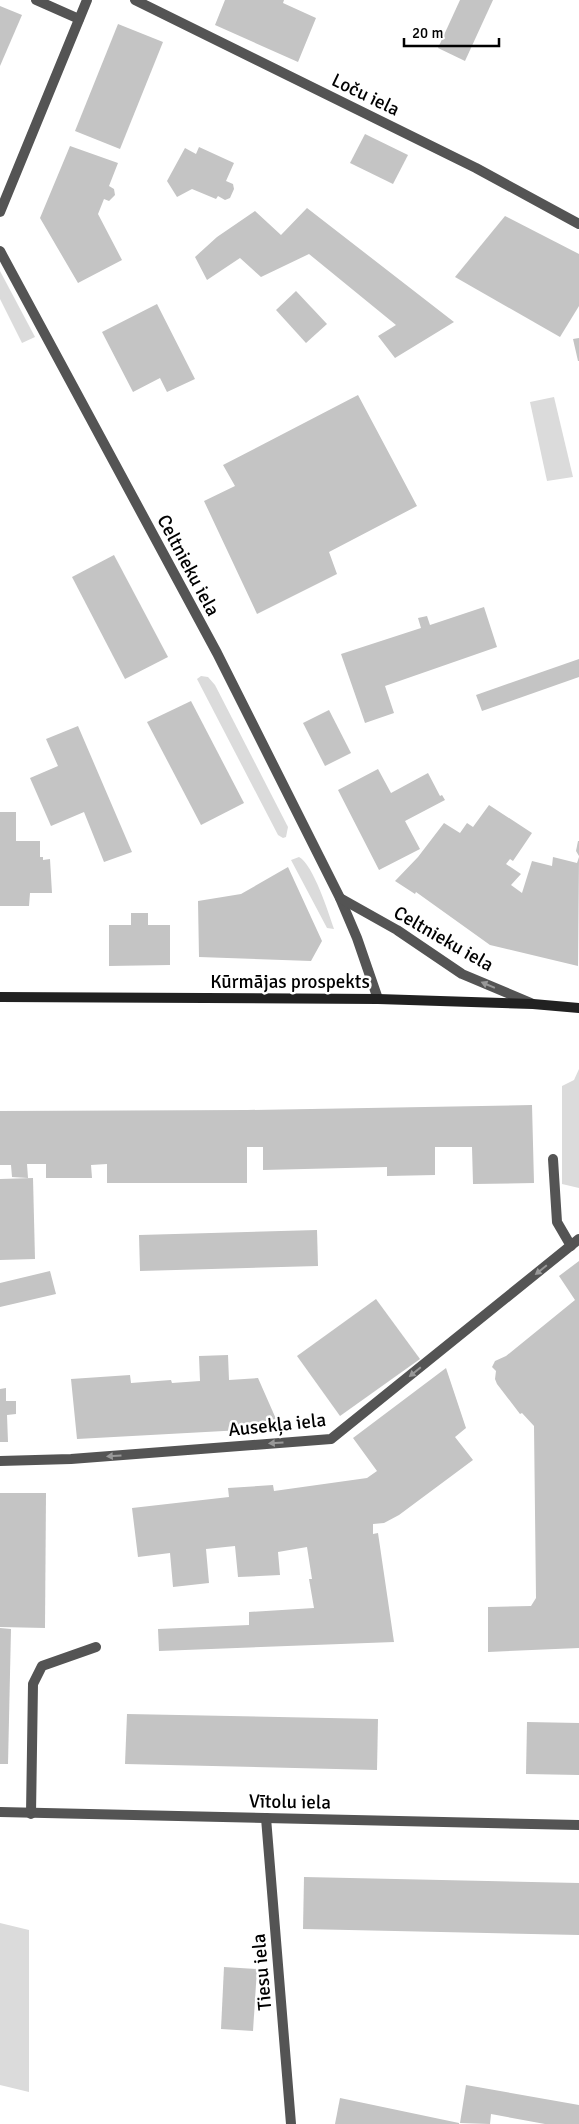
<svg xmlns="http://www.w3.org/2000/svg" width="579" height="2124" font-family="Signika,sans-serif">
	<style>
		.green { fill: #dbdbdb }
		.building { fill: #c4c4c4 }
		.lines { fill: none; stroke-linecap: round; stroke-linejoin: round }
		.service { stroke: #545454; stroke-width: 10 }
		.minor { stroke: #545454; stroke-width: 10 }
		.secondary { stroke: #212121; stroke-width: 10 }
		.oneway { fill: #989898 }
		.labels { text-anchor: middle; stroke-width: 5; stroke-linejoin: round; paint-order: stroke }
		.street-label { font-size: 19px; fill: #000; stroke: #fff }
	</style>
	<rect width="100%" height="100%" fill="#fff"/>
	<g class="green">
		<polygon points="0,271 35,337 22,343 0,299"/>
		<polygon points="554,397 573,477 547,481 530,402"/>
		<polygon points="201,676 208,677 215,685 288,827 286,837 283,838 278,835 197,679"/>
		<path d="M299 857C313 864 329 914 334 929L327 928 291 860Z"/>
		<polygon points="579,1069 579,1188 562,1184 562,1086 574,1080"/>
		<polygon points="0,1923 29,1930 29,2092 0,2085"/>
	</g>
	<g class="building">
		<polygon points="225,0 284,0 283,3 316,18 298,62 215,25"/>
		<polygon points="460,0 493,0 465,61 438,48"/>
		<polygon points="0,6 22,15 0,66"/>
		<polygon points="118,24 163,42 120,149 75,131"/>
		<polygon points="365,134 408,155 393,184 350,163"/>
		<polygon points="70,146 118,163 109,186 114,189 115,195 109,201 104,199 98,214 122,260 78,283 40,218"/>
		<polygon points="199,147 234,163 226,181 233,184 234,189 230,198 225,200 218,196 216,199 192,189 177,197 167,181 185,148 196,154"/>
		<polygon points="307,208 454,322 395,358 378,336 396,325 309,254 261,277 240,258 207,280 195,257 217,237 255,211 281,235"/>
		<polygon points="505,216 579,254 579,306 560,337 455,277"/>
		<polygon points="296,291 327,324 306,343 276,310"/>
		<polygon points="157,304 195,379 167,392 160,378 133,392 102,332"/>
		<polygon points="579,338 579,361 578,361 573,339"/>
		<polygon points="358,395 417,506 329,552 337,574 257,614 204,501 235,486 223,465"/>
		<polygon points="114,555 168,657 125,679 72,577"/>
		<polygon points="484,607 497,647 385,686 394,713 365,723 341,654 421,628 418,618 427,616 430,625"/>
		<polygon points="579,659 579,677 482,711 476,695"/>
		<polygon points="191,701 244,803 201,825 147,722"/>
		<polygon points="329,710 351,753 325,766 303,723"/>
		<polygon points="78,726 132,852 104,862 84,812 51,826 30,778 58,766 46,739"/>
		<polygon points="378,769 391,793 428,773 440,796 442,795 445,800 405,821 420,849 379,870 338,790"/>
		<polygon points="489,805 532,833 513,861 510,859 506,864 521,874 511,885 522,893 532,861 552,866 553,857 577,863 579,857 578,966 490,945 416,892 415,894 395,881 418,857 444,823 460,833 467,823 473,827"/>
		<polygon points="0,812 16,812 16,841 40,841 40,857 43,857 43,860 50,859 52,893 30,893 29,906 0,906"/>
		<polygon points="578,841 579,841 579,856 576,851"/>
		<polygon points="288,867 322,941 311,961 199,957 198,901 241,894"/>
		<polygon points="131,913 148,913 148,925 170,925 170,965 109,966 109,925 131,925"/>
		<polygon points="532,1105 534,1183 473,1184 472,1147 435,1147 435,1175 387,1176 387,1167 263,1170 263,1147 247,1147 247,1183 107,1183 107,1164 91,1165 92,1178 46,1178 46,1164 27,1164 28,1178 12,1177 11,1165 0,1165 0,1111 247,1110"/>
		<polygon points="33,1178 35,1259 0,1260 0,1179"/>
		<polygon points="317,1230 318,1266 140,1271 139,1235"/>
		<polygon points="579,1261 579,1648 488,1652 488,1607 531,1606 536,1598 534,1426 522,1413 520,1414 497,1384 495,1379 496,1371 492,1367 495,1361 506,1356 575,1300 559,1276"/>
		<polygon points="50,1271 56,1294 0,1307 0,1283"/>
		<polygon points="376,1299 420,1359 340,1416 297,1356"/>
		<polygon points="228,1355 229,1380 258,1378 280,1428 77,1439 71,1379 130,1375 131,1383 171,1380 172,1383 200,1381 199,1356"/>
		<polygon points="446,1368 466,1428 455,1437 473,1460 399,1515 384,1523 373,1524 373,1534 378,1533 394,1642 159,1651 158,1629 249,1625 249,1612 314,1608 309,1579 312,1579 307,1547 278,1552 280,1575 238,1577 235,1546 206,1549 209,1583 173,1587 170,1553 138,1557 132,1508 229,1497 228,1488 273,1485 274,1491 367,1478 377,1471 353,1438"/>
		<polygon points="6,1388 6,1401 16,1401 16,1414 7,1415 8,1442 0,1442 0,1389"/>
		<polygon points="0,1493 46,1493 45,1628 0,1627"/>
		<polygon points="0,1628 11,1629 8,1764 0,1764"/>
		<polygon points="127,1714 378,1719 377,1770 125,1764"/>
		<polygon points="527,1722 579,1723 579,1775 526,1774"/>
		<polygon points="304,1877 579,1883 579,1935 303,1929"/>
		<polygon points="224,1967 257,1969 253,2031 221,2029"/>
		<polygon points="466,2085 579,2105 579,2124 545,2124 491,2114 490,2124 460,2123"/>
		<polygon points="340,2098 459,2123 459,2124 335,2124"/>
	</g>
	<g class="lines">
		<polyline class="service" points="31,1814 33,1684 42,1666 96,1647"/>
		<g class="minor">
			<polyline points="36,0 79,19"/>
			<polyline points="135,0 476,168 579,224"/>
			<polyline points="0,212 87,0"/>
			<polyline points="0,251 217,653 340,898 357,938 378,999"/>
			<polyline points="340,898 397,930 462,974 531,1003"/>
			<polyline points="553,1159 557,1222 571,1246"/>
			<polyline points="0,1461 71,1459 331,1439 579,1239"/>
			<polyline points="0,1812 579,1825"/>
			<polyline points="266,1818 291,2124"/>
		</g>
		<polyline class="secondary" points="0,997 378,999 533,1004 579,1008"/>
	</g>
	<defs><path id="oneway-solid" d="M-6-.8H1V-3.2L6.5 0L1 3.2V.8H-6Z" transform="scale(1.25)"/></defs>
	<g class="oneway">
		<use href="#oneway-solid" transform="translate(488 985) rotate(-157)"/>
		<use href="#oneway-solid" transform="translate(541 1270) rotate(141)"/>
		<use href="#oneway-solid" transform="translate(415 1372) rotate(141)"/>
		<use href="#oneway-solid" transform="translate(276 1443) rotate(176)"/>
		<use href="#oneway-solid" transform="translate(114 1456) rotate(176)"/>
	</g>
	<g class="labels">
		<g class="street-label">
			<text transform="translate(366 94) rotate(26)" y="7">Loču iela</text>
			<text transform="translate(189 565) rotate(62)" y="7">Celtnieku iela</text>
			<text transform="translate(444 938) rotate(30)" y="7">Celtnieku iela</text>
			<text x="290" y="988">Kūrmājas prospekts</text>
			<text transform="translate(277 1424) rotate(-6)" y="7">Ausekļa iela</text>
			<text transform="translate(290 1801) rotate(1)" y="7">Vītolu iela</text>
			<text transform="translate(261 1972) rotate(-95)" y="7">Tiesu iela</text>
		</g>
	</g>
	<path d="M404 38v8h95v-8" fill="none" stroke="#000000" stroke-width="2.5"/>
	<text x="412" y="38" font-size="15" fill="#000000" stroke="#ffffff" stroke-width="4" paint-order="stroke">20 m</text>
</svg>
